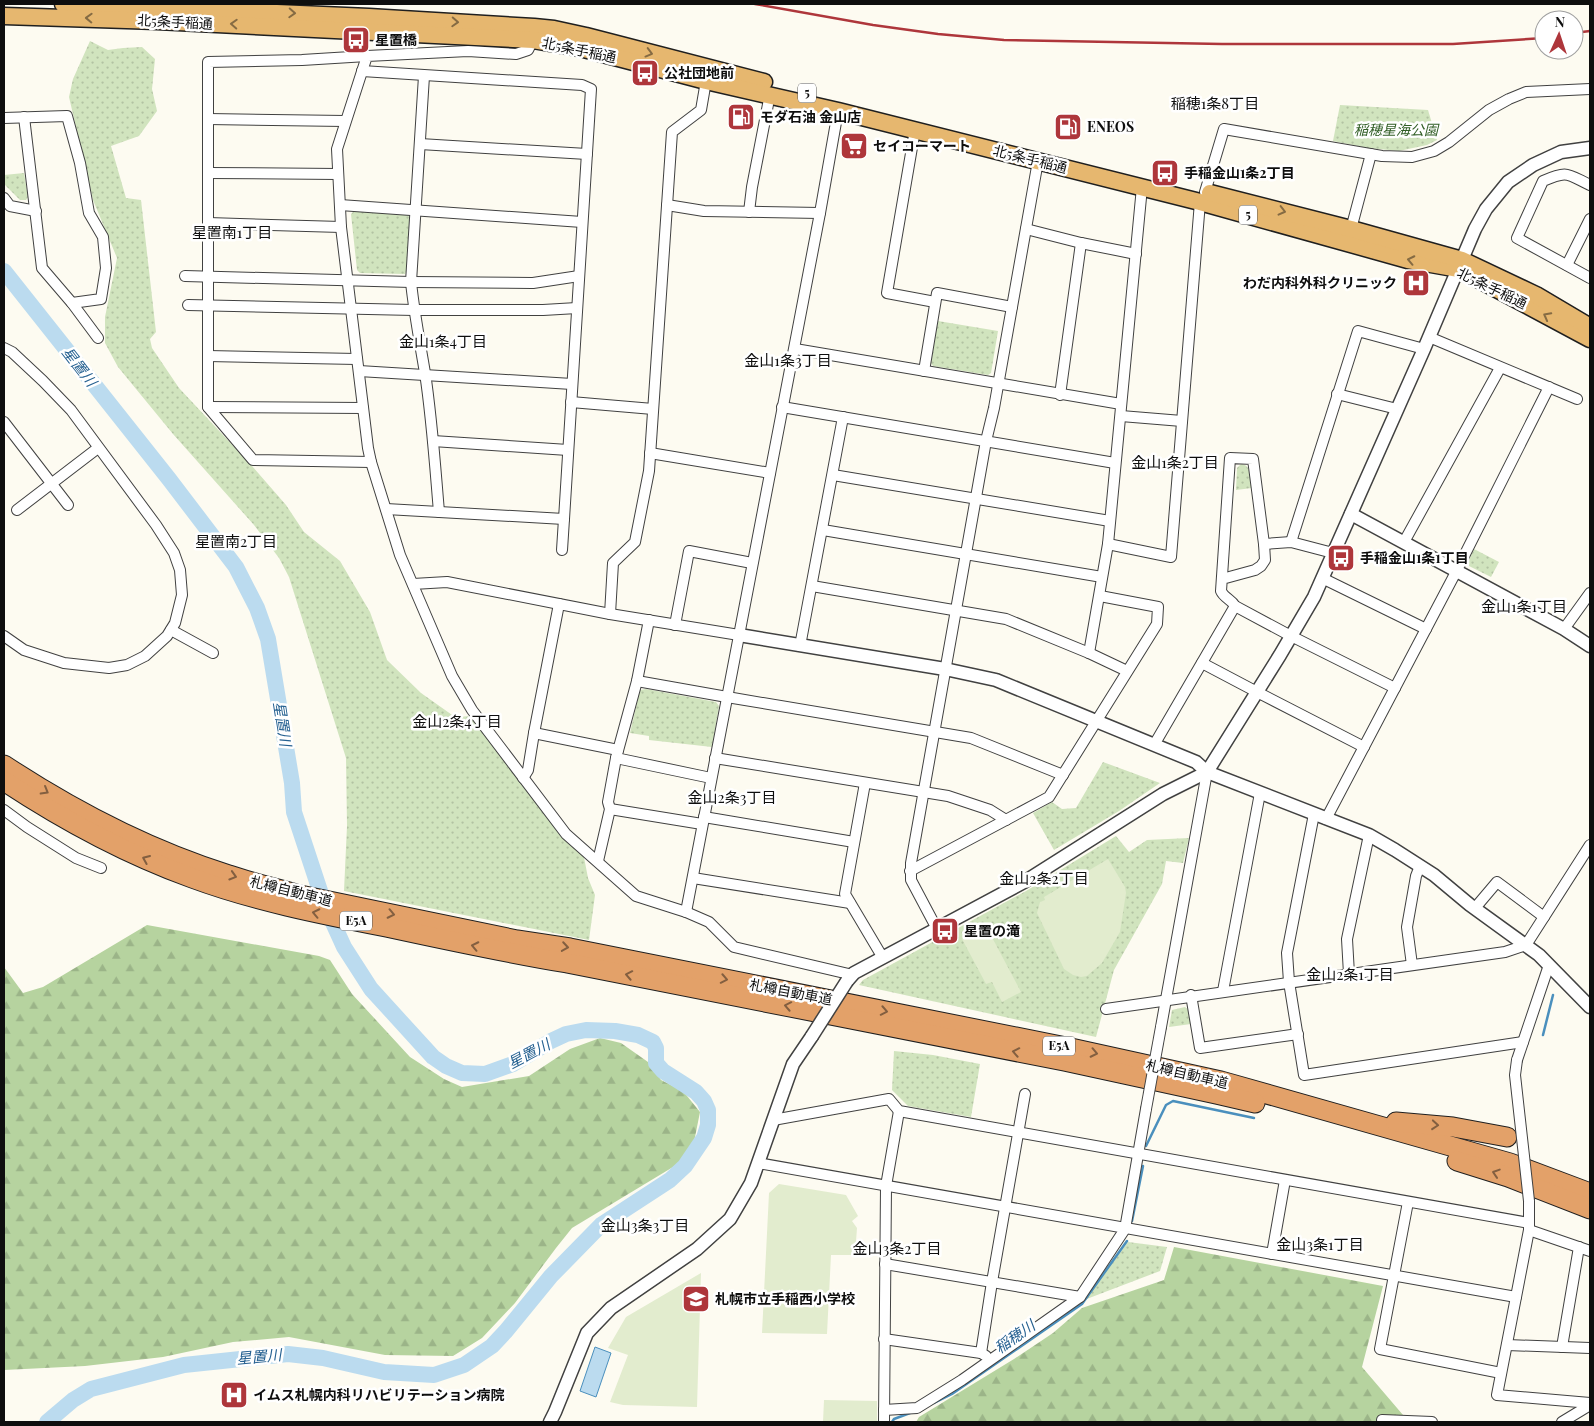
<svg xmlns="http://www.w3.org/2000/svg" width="1594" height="1426" font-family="'Playfair Display','Noto Sans JP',serif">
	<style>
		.green { fill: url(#green-dots) }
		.forest { fill: url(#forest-firs) }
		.pitch { fill: #e2ecce }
		.water { fill: #bbdbef; stroke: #4a8fbd }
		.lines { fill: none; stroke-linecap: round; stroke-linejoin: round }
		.stream { stroke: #4a8fbd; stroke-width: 2.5 }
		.river { stroke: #bbdbef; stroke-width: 16 }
		.minor-casing { stroke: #414141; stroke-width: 12 }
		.tertiary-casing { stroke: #414141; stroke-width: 15 }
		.trunk-casing { stroke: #1f1f1f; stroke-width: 19 }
		.motorway-casing { stroke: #1f1f1f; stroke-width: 21 }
		.minor { stroke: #fff; stroke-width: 10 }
		.tertiary { stroke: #fff; stroke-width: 12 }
		.trunk { stroke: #e6b76f; stroke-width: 16 }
		.motorway { stroke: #e3a169; stroke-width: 19 }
		.rail { stroke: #ae363b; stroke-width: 2.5 }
		.minor-bridge-casing { stroke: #414141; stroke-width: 12; stroke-linecap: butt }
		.tertiary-bridge-casing { stroke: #414141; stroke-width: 15; stroke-linecap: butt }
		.minor-bridge { stroke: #fff; stroke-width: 10 }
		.tertiary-bridge { stroke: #fff; stroke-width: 12 }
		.oneway { stroke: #856b43 }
		.oneway2 { stroke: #835f40 }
		.labels { text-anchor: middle; stroke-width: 5; stroke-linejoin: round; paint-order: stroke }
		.shield { fill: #fff; stroke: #565656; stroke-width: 1 }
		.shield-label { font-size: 12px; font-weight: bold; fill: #0e0e0e }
		.street-label { font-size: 14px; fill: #0e0e0e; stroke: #fff }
		.poi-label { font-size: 14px; font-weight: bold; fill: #0e0e0e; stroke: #fff; text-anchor: start }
		.park-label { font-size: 14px; font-style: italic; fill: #315e26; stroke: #fff }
		.neighbourhood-label { font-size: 15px; fill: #0e0e0e; stroke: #fff }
		.water-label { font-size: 15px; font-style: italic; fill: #266191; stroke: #fff }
	</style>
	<defs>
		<pattern id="green-dots" width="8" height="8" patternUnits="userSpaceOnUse" patternTransform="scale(1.25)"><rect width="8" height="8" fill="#d1e4be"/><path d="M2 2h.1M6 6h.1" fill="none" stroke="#b2c2a2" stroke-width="1.8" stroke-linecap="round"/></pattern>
		<pattern id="forest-firs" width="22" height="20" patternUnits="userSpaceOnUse" patternTransform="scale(1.25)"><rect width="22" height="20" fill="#b6d39f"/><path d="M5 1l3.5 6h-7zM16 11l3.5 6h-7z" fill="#9bb488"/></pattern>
	</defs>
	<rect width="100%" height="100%" fill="#fdfbf1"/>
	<g class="green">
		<polygon points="90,41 108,50 123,48 142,47 155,59 152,89 157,111 139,136 111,146 126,198 141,200 156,332 150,339 152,348 179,388 252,466 286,505 304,532 340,561 370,612 387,660 421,693 455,717 473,716 583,852 588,878 595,895 589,940 344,891 347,826 346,758 289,577 279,558 254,525 173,434 118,367 105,343 105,317 117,258 93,200 69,97 73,79"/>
		<polygon points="1340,105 1428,110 1437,140 1427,145 1399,151 1368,148 1333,141"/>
		<polygon points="24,173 28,197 26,200 20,200 4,184 4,175"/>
		<polygon points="354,211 409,215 411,218 407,270 405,274 360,273 357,270 351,214"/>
		<polygon points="938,321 998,331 991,373 988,375 933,366 931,363"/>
		<path d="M1241 464C1252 465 1251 479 1252 488L1236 490 1237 468Z"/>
		<polygon points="1474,549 1499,562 1491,577 1469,566 1468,562"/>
		<polygon points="646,689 716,702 719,706 712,747 649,740 649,736 630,733 640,690"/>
		<polygon points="1103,762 1160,783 1119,811 1054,850 1033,813 1052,802 1062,809 1076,808"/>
		<polygon points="1116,836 1129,852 1147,840 1189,838 1183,863 1166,861 1162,884 1114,970 1096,1037 859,985 863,980 1026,891"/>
		<polygon points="1185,1007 1189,1010 1191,1024 1169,1027 1172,1010"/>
		<polygon points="894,1051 933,1055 980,1064 971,1117 908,1106 892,1090"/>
		<polygon points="1128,1242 1167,1247 1160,1271 1084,1300"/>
	</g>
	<g class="forest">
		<polygon points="147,925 319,956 330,960 352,994 410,1057 444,1079 462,1087 529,1076 570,1049 600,1038 621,1043 648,1062 661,1080 683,1091 700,1112 694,1142 678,1164 572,1228 556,1248 515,1303 482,1338 453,1356 385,1355 289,1337 233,1342 163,1357 85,1366 4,1370 4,967 23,993 43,987"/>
		<polygon points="1174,1247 1383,1286 1362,1367 1409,1422 916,1422 919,1417 1014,1359 1053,1333 1082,1308 1164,1280"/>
	</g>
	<g class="pitch">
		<polygon points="1108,859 1125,887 1126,893 1120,932 1102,963 1087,976 1081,977 1073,975 1064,969 1037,913 1040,902 1045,900 1044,897"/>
		<polygon points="986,926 1021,992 1002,1002 992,982 986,984 962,939"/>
		<polygon points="779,1184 846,1195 858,1216 852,1221 857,1228 855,1255 831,1255 827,1334 762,1333 769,1193"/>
		<polygon points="701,1273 697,1407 623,1405 610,1402 628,1355 608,1348 626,1317"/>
		<polygon points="824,1400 877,1401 877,1422 823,1422"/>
	</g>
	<polygon class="water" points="595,1347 611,1353 596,1397 580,1391"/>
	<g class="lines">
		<g class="stream">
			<polyline points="1543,1035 1553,995"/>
			<polyline points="1146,1146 1166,1105 1173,1101 1254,1118"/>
			<polyline points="1132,1221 1143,1166"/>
			<polyline points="934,1403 952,1394 1082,1304 1127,1241"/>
			<polyline points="892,1422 894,1419 910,1413"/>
		</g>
		<polyline class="river" points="4,271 169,479 236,567 257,608 268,639 292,783 294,812 324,903 344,947 371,989 433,1057 446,1066 462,1073 485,1074 513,1064 551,1041 566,1034 586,1030 615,1031 638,1035 653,1042 656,1048 656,1063 663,1071 696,1092 704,1101 708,1110 708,1125 704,1138 685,1166 670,1180 601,1225 551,1276 506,1331 492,1346 464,1365 434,1375 384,1372 323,1358 288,1354 184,1365 91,1389 73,1400 47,1422"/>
		<g class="minor-casing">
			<g id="minor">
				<polyline points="533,35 533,40 528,50 516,54 468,51 367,56 337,149 341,227 368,448 371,462 400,555 452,676 472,710 566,834 636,896 686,912 709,922 734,947 853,975"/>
				<polyline points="367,56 302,60 208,62 208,407 253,460 371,462"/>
				<polyline points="362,71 582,85 591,89 564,519 386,509"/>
				<path d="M424 76 411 282C414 312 420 343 425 373 432 419 435 465 439 512"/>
				<polyline points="24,117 42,268 72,303 98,338"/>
				<polyline points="4,118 67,116 80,163 89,213 103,237 106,268 101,299 72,303"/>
				<polyline points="208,119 345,121"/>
				<polyline points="915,130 887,293 935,302"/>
				<polyline points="420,144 587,154"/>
				<polyline points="208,173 338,174"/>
				<path d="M1590 185C1567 174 1568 170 1543 181L1517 238 1590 278"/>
				<polyline points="1205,192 1224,129 1382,156 1412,157 1434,151 1449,142 1489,110 1509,99 1526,92 1590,89"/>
				<polyline points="4,198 10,206 36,211"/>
				<polyline points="340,205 582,222"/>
				<polyline points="667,205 704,211 820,213"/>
				<polyline points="749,212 752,187 770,94"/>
				<polyline points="208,223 341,227"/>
				<polyline points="1026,229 1081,243 1136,254"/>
				<polyline points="1351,229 1371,154"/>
				<polyline points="1567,265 1590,219"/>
				<polyline points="185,276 411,282 533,283 579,276"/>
				<polyline points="188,305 414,310 543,310 577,308"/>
				<polyline points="1429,337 1577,399"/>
				<polyline points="4,348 12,352 43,381 71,410 156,525 174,553 180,570 182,595 175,623 167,636 145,656 127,665 109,668 64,663 24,650 4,636"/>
				<polyline points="795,349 1121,404"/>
				<polyline points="208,356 357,359"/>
				<polyline points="359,371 572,384"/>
				<polyline points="924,371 937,293 1012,307"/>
				<polyline points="1337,394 1397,409"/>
				<polyline points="1060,395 1081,243"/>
				<polyline points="571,402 653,409"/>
				<polyline points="208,407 363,408"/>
				<polyline points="782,407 1115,463"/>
				<polyline points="1121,416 1182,421"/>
				<polyline points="4,422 68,505"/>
				<polyline points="433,441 568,450"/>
				<polyline points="650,453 770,473"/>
				<polyline points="833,475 1110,521"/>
				<polyline points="17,510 98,448"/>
				<polyline points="823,530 1102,577"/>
				<polyline points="1291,542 1358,331 1424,349"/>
				<polyline points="1404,542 1500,368"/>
				<polyline points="1108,544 1171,557 1200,202"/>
				<polyline points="1264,544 1291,542 1333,553"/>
				<polyline points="562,550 564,519"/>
				<polyline points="1322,578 1426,629"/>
				<path d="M1222 579 1255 570 1261 566 1265 560 1264 544 1253 459 1230 458 1221 591C1224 598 1231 599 1235 606L1291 636 1395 688"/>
				<polyline points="413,584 447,582 610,614 739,635"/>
				<polyline points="812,586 1006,619 1089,653 1127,671"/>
				<polyline points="610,614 613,563 635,542 649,471 672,132 701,110 706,81"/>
				<polyline points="675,625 689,551 752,563"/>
				<polyline points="1564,629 1590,593"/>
				<polyline points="171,630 213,653"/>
				<polyline points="800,646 843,417"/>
				<polyline points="1089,653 1108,544 1142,187"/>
				<polyline points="1202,663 1257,692 1364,747"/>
				<polyline points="637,681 727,697 971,738 1063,775"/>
				<polyline points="534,733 618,750"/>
				<polyline points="1154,745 1235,606"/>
				<polyline points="616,758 711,778"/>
				<polyline points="715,758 948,796 990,810 1006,820"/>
				<polyline points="523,778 528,770 534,733 559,604"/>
				<polyline points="865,783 845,894 883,958"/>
				<polyline points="610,809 702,824"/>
				<polyline points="4,810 27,827 76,858 101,868"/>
				<polyline points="1314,814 1287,953 1289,982 1304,1075 1523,1042"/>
				<polyline points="704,817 854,842"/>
				<polyline points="1326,819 1457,570 1549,387"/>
				<polyline points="598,861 610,809 608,802 616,758 637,681 649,620"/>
				<polyline points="910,871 1049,797 1157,624 1158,607 1100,596"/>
				<polyline points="693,878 850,903"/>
				<polyline points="1475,908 1497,882 1544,917"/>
				<polyline points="686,912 820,213 838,111"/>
				<polyline points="937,929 911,880 911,863 986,441 994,408 1038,161"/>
				<polyline points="1412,965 1407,927 1416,876 1420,866"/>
				<polyline points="1349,974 1347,939 1369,835"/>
				<polyline points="1223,991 1260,793"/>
				<polyline points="1191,995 1200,1048 1298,1034"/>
				<polyline points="1106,1009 1505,952 1526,945 1590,845"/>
				<polyline points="1161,1027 1207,772"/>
				<polyline points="1517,1060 1549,965"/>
				<polyline points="773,1120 889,1099 899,1111 1529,1223"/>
				<polyline points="758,1163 1516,1297"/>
				<polyline points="1529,1201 1529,1230 1497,1395 1590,1403"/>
				<polyline points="1408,1202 1380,1349 1501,1373"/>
				<polyline points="1529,1230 1590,1251"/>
				<polyline points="1272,1254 1285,1180"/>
				<polyline points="885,1264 1080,1297"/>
				<polyline points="884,1339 981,1353 986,1356"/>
				<polyline points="1507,1345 1590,1348"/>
				<polyline points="1562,1347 1579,1247"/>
				<polyline points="981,1353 992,1282 1025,1094"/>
				<polyline points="884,1410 917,1408 962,1380 1080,1297 1125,1229 1146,1109"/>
				<polyline points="1382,1420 1432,1422"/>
				<polyline points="884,1422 886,1186 899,1111"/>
				<polyline points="1562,1422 1590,1405"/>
			</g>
		</g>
		<g class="tertiary-casing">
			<g id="tertiary">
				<polyline points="1351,514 1564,629 1590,646"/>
				<polyline points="739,635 945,669 996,680 1196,762 1207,772 1369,835 1395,850 1434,875 1470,905 1539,955 1590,1007"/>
				<polyline points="847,981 854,973 1024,882 1163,794 1207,772 1280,655 1314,597 1424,349 1475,229 1486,209 1508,182 1533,165 1561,152 1590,148"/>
				<polyline points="550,1422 555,1412 587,1333 611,1308 697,1249 730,1219 751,1183 793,1064 812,1036"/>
			</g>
		</g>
		<g class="trunk-casing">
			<g id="trunk">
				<polyline points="63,4 369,17 534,27 554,29 586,36 764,82"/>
				<polyline points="4,16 157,21 533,40 584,49 706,81 838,111 1200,202 1408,260 1459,269 1590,339"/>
				<polyline points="1210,193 1351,229 1462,260 1536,295 1590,327"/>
			</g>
		</g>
		<g class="motorway-casing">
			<g id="motorway">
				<path d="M4 765C74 811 149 850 229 875 252 883 276 888 300 895L517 940 570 948 1071 1048 1221 1081 1510 1163 1590 1193"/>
				<path d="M4 781C63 820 126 854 192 878 254 901 320 914 386 927 446 940 506 953 567 963L1064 1061 1216 1094 1255 1103"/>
				<polyline points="1396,1122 1453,1127 1507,1137"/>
				<polyline points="1457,1161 1508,1177 1590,1209"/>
			</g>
		</g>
		<use href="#minor" class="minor"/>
		<use href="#tertiary" class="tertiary"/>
		<use href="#trunk" class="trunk"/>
		<use href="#motorway" class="motorway"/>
		<g class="rail">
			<polyline points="755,4 873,25 938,34 1004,40 1222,44 1453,44 1544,38"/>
			<polyline points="1574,33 1590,31"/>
		</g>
		<g class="minor-bridge-casing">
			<g id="minor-bridge">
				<polyline points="1517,1060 1515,1075 1529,1201"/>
				<polyline points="1146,1109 1161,1027"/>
			</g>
		</g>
		<g class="tertiary-bridge-casing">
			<polyline id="tertiary-bridge" points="812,1036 847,981"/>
		</g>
		<use href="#minor-bridge" class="minor-bridge"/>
		<use href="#tertiary-bridge" class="tertiary-bridge"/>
	</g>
	<defs><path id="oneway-chevron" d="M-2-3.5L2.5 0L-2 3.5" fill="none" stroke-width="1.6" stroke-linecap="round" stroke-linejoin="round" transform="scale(1.25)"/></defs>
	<g class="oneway">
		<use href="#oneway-chevron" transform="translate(292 13) rotate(3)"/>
		<use href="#oneway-chevron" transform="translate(89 18) rotate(-178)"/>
		<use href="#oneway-chevron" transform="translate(455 22) rotate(3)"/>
		<use href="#oneway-chevron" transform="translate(234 24) rotate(-177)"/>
		<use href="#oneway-chevron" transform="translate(649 53) rotate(15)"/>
		<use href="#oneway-chevron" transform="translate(1282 211) rotate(14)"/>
		<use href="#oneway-chevron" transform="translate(1411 260) rotate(-168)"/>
		<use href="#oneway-chevron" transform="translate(1547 316) rotate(-152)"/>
	</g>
	<g class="oneway2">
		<use href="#oneway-chevron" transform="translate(45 791) rotate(30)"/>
		<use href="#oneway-chevron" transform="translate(146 859) rotate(-157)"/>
		<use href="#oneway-chevron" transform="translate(233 876) rotate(17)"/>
		<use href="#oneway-chevron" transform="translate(316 913) rotate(-168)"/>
		<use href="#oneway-chevron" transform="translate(391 914) rotate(12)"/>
		<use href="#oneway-chevron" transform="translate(475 946) rotate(-168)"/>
		<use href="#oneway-chevron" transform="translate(565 947) rotate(9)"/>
		<use href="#oneway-chevron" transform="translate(629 975) rotate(-169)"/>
		<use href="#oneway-chevron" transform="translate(724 979) rotate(11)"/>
		<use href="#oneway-chevron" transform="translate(788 1006) rotate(-169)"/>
		<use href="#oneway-chevron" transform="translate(884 1011) rotate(11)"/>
		<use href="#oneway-chevron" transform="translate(1016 1052) rotate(-169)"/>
		<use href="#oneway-chevron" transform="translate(1094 1053) rotate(12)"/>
		<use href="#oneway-chevron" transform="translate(1435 1125) rotate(5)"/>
		<use href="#oneway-chevron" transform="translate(1496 1173) rotate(-162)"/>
	</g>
	<defs>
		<g id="bus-square" transform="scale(1.4375)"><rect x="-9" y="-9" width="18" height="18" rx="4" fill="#ae363b" stroke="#fff"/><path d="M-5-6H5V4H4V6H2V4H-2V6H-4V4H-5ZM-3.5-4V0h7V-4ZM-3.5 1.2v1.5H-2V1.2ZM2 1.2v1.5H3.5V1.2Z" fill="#fff"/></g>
		<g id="fuel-square" transform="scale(1.4375)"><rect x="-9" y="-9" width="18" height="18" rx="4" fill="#ae363b" stroke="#fff"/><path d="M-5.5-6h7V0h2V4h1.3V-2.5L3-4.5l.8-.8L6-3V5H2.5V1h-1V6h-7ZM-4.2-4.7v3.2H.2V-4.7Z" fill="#fff"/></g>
		<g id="supermarket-square" transform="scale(1.4375)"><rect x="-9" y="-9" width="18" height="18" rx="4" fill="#ae363b" stroke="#fff"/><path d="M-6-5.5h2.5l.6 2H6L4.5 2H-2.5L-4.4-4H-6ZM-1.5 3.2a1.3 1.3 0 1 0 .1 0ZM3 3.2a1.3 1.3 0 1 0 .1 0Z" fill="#fff"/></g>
		<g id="hospital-square" transform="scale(1.4375)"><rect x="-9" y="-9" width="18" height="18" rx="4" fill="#ae363b" stroke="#fff"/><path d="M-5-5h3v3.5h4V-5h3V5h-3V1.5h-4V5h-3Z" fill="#fff"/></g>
		<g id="school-square" transform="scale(1.4375)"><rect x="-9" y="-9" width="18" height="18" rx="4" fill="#ae363b" stroke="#fff"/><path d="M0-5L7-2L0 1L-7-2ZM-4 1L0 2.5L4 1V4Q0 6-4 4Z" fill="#fff"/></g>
	</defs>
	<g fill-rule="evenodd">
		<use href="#bus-square" x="356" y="40"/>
		<use href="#bus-square" x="645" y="73"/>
		<use href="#fuel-square" x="741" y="117"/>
		<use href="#fuel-square" x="1068" y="127"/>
		<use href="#supermarket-square" x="854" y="146"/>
		<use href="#bus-square" x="1165" y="173"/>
		<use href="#hospital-square" x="1416" y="283"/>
		<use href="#bus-square" x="1341" y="558"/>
		<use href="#bus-square" x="945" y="931"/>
		<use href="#school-square" x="696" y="1299"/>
		<use href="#hospital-square" x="234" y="1395"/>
	</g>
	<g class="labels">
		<g class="shield">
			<rect x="798" y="83.5" width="18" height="19" rx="4"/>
			<rect x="1239" y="205.5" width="18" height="19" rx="4"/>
			<rect x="340" y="911.5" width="32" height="19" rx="4"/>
			<rect x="1043" y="1036.5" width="32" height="19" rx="4"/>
		</g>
		<g class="shield-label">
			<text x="807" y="97">5</text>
			<text x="1248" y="219">5</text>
			<text x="356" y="925">E5A</text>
			<text x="1059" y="1050">E5A</text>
		</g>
		<g class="street-label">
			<text transform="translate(175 22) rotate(3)" y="5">北5条手稲通</text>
			<text transform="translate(579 50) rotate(12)" y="5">北5条手稲通</text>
			<text transform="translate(1030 159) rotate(14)" y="5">北5条手稲通</text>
			<text transform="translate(1492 288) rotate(26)" y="5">北5条手稲通</text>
			<text transform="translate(291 891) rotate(14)" y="5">札樽自動車道</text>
			<text transform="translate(791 992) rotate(11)" y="5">札樽自動車道</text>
			<text transform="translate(1187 1074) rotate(13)" y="5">札樽自動車道</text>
		</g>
		<g class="poi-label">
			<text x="375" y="45">星置橋</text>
			<text x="664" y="78">公社団地前</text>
			<text x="760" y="122">モダ石油 金山店</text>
			<text x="1087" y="132">ENEOS</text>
			<text x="873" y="151">セイコーマート</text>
			<text x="1184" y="178">手稲金山1条2丁目</text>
			<text x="1397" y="288" text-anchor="end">わだ内科外科クリニック</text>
			<text x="1360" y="563">手稲金山1条1丁目</text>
			<text x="964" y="936">星置の滝</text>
			<text x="715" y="1304">札幌市立手稲西小学校</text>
			<text x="253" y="1400">イムス札幌内科リハビリテーション病院</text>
		</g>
		<g class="park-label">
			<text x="1396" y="135">稲穂星海公園</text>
		</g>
		<g class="neighbourhood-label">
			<text x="1215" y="109">稲穂1条8丁目</text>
			<text x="232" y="238">星置南1丁目</text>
			<text x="443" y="347">金山1条4丁目</text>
			<text x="788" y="366">金山1条3丁目</text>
			<text x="1175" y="468">金山1条2丁目</text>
			<text x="236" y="547">星置南2丁目</text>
			<text x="1524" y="612">金山1条1丁目</text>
			<text x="457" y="727">金山2条4丁目</text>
			<text x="732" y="803">金山2条3丁目</text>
			<text x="1044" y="884">金山2条2丁目</text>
			<text x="1350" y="980">金山2条1丁目</text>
			<text x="645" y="1231">金山3条3丁目</text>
			<text x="1320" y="1250">金山3条1丁目</text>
			<text x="897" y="1254">金山3条2丁目</text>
		</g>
		<g class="water-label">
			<text transform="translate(79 367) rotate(52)" y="5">星置川</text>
			<text transform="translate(282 724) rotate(81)" y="5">星置川</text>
			<text transform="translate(529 1054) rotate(-28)" y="5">星置川</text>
			<text transform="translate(1015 1337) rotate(-35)" y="5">稲穂川</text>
			<text transform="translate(259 1357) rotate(-5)" y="5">星置川</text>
		</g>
	</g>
	<rect width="1594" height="1426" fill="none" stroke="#0e0e0e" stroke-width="10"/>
	<g transform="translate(1559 35) rotate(3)"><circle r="24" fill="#ffffff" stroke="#9f9f9f"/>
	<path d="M0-4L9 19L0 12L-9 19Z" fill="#ae363b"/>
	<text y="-8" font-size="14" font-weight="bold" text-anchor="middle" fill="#0e0e0e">N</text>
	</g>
</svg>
